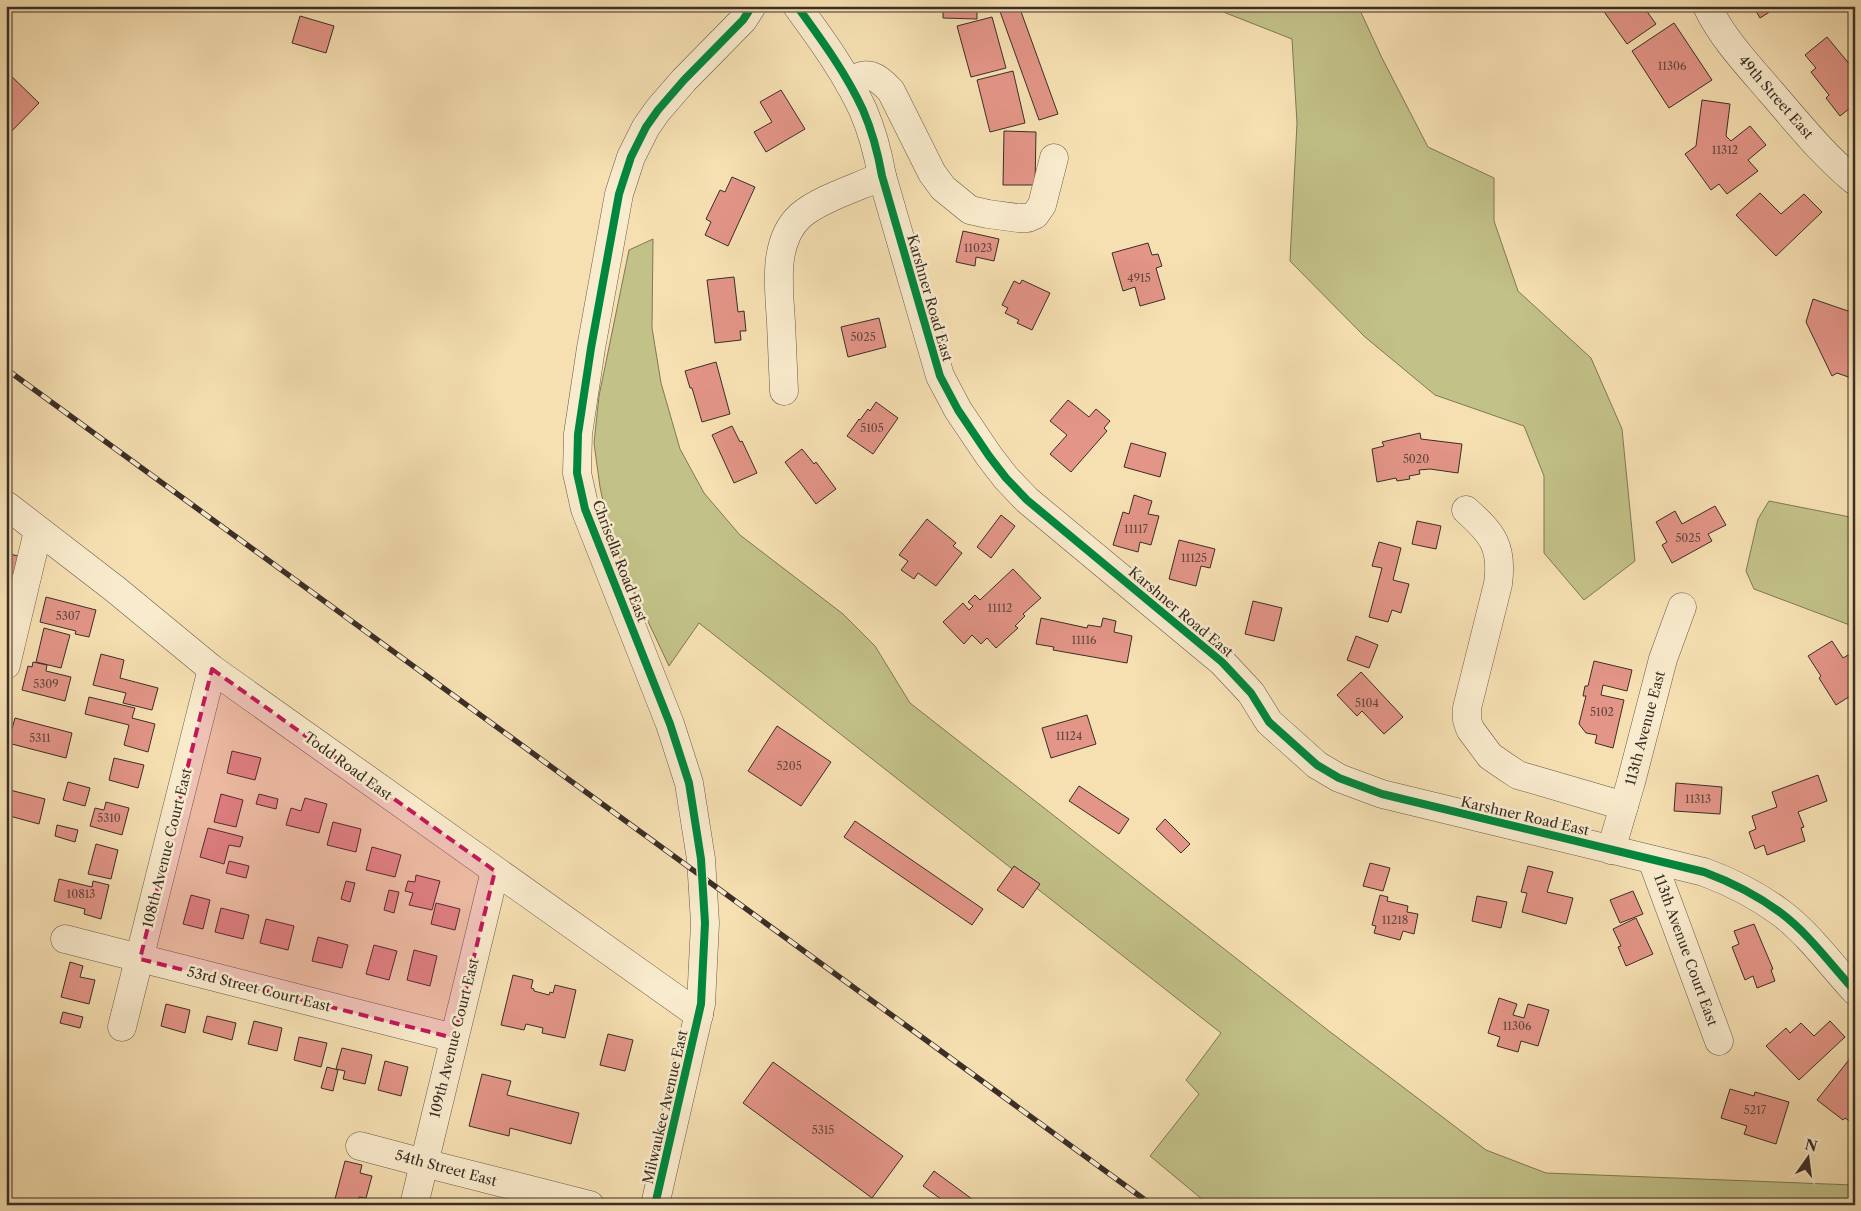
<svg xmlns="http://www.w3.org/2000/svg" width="1861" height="1211" font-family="'Libre Caslon Text',serif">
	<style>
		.green { fill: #c2c188; stroke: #7e7858 }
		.building { fill: #e39587; stroke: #3a2e28 }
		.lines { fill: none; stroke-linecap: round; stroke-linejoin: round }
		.minor-casing { stroke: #695a4a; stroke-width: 29 }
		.minor { stroke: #f9ebcd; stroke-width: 28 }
		.rail-casing { stroke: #3a2e28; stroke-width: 5.5 }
		.rail { stroke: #f9ebcd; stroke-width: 4; stroke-dasharray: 11; stroke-linecap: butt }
		.cycleway-casing { stroke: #f9ebcd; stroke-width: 11 }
		.cycleway { stroke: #00873e; stroke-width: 8 }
		.marked { fill: #c2185b; fill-opacity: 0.2; stroke: #c2185b; stroke-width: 4; stroke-dasharray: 10 6; stroke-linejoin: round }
		.labels { text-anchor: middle; stroke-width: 5; stroke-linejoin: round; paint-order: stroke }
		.number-label { font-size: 11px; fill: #644840 }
		.street-label { font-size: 14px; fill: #3a2e28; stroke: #f9ebcd }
	</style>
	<rect width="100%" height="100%" fill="#f6e0b2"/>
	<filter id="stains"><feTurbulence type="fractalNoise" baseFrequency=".004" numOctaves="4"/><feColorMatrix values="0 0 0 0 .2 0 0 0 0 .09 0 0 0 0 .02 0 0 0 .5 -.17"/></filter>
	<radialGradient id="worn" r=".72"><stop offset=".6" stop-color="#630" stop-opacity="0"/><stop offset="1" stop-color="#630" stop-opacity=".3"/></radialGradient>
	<g class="green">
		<polygon points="1208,6 1358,6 1382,58 1428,147 1494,178 1494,221 1518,291 1591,358 1622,429 1635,561 1584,600 1544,553 1544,476 1524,426 1435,395 1365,337 1290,261 1297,123 1292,39"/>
		<polygon points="653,239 652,328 661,383 680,449 704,493 740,535 843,614 875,646 910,703 1329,1031 1486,1150 1546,1173 1853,1185 1855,1186 1855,1205 1209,1205 1150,1156 1199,1094 1186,1080 1221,1033 699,623 669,666 613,547 600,487 594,443 599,396 629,250"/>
		<polygon points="1769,501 1855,518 1855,627 1754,589 1746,571 1758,519"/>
	</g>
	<g class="building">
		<polygon points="943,6 977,6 977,19 943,18"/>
		<polygon points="998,6 1019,6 1058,114 1039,120"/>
		<polygon points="1600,6 1643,6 1656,24 1627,44"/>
		<polygon points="1753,6 1779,6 1760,18"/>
		<polygon points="300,16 334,26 326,53 292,43"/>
		<polygon points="992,17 1006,68 971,77 957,26"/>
		<polygon points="1674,23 1712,80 1669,108 1632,51"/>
		<polygon points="1827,37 1851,66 1855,63 1855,104 1840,116 1826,98 1829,95 1811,72 1816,68 1805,55"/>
		<polygon points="1013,71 1025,123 990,132 977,80"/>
		<polygon points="7,72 39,103 6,137 6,73"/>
		<polygon points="781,90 805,129 766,152 754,132 772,122 760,102"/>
		<polygon points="1702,100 1730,104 1726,136 1731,141 1750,126 1766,145 1748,160 1758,171 1727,194 1719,184 1711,190 1685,154 1696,146"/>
		<polygon points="1004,131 1036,132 1035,185 1003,185"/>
		<polygon points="732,177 755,187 728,246 705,235 711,222 706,219 720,190 725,192"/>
		<polygon points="1760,193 1781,214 1804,194 1822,212 1776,256 1736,215"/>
		<polygon points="963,231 999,239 994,261 976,257 975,266 956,262"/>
		<polygon points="1148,243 1152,255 1158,254 1162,266 1156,268 1165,299 1140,306 1135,287 1123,291 1112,253"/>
		<polygon points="734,277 738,312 744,311 746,331 740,331 741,340 715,343 707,280"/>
		<polygon points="1022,280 1050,293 1032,330 1017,323 1019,320 1005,313 1008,308 1002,305 1014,281 1020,284"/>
		<polygon points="1813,299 1851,312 1849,316 1855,318 1854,379 1837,373 1832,376 1806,322"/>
		<polygon points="879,318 886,347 848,357 841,327"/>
		<polygon points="716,362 730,414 702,422 692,388 690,388 685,371"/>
		<polygon points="1068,400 1089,417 1096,409 1110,421 1104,428 1107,431 1071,472 1050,454 1067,435 1050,421"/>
		<polygon points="876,402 898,418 873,454 847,436 859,419 860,420 868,409 870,411"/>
		<polygon points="732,426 740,442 742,441 757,473 734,483 712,435"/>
		<polygon points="1420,433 1421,439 1462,444 1458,473 1430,469 1419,470 1420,474 1409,476 1410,479 1397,481 1396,478 1377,482 1372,449 1384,446 1382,442"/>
		<polygon points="1131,443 1166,453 1160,477 1124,467"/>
		<polygon points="802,449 814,464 816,462 836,489 816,504 785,462"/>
		<polygon points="1134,495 1152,501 1148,514 1159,516 1151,545 1140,542 1138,552 1113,545 1123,512 1129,514"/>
		<polygon points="1715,506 1726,525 1708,534 1712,541 1672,563 1662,545 1667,542 1656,522 1675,511 1682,524"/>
		<polygon points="1001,515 1015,526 991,558 977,547"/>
		<polygon points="927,519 956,543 953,546 962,553 936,586 918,573 914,579 901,570 908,561 899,555"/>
		<polygon points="1417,521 1441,526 1436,549 1412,544"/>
		<polygon points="1179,540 1215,549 1210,568 1201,566 1196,586 1169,579"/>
		<polygon points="1379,542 1401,548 1393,580 1409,584 1401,613 1392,610 1388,622 1369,617 1382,568 1372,566"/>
		<polygon points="6,553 18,556 13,579 6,577"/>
		<polygon points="1013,569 1041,598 1023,614 1025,616 1015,626 1018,628 996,648 987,638 981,644 972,635 964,644 943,622 963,603 969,610 973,606 968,602 975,595 980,600"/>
		<polygon points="46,597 96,610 89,637 75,634 76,631 40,622"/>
		<polygon points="1253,601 1282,608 1274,641 1245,634"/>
		<polygon points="1041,618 1087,628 1088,625 1101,627 1103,618 1116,621 1114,632 1132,636 1127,663 1053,650 1054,647 1036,644"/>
		<polygon points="44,628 70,635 61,668 36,662"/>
		<polygon points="1356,636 1378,645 1369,668 1347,660"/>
		<polygon points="1832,641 1843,658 1848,655 1855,666 1855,693 1836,705 1819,678 1821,676 1808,656"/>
		<polygon points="101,654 124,660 120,678 158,688 152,710 123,703 126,693 93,685"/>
		<polygon points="1594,661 1632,670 1627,691 1603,685 1601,695 1624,700 1613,748 1595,743 1597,735 1586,733 1579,724 1586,696 1583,696 1585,686 1588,686"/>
		<polygon points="33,662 47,665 46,671 71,677 65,701 22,690 28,666 32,667"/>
		<polygon points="1361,672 1403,717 1384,734 1362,711 1357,716 1337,695"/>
		<polygon points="89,697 135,708 132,718 155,724 148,752 124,745 129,725 85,714"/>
		<polygon points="1087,715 1096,744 1051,758 1042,728"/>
		<polygon points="15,718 72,733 66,758 8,743"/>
		<polygon points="777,726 831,762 801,806 748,771"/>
		<polygon points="232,751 261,758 255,780 227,773"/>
		<polygon points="114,758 144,765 138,788 109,780"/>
		<polygon points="1818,775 1827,801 1798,812 1804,827 1801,828 1805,841 1767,855 1764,845 1755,849 1749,832 1756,829 1752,816 1777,807 1772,792"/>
		<polygon points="68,782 90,788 85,806 63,800"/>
		<polygon points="1676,783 1722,787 1720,814 1674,811"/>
		<polygon points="1079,786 1129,819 1119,834 1069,801"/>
		<polygon points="6,789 45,799 39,824 6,815"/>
		<polygon points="221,794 243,800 236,827 214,822"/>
		<polygon points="259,794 278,799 276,809 256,804"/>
		<polygon points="305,798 327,804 319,833 286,825 291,808 301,811"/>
		<polygon points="106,802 129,808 122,835 90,826 95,808 104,810"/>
		<polygon points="1165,819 1190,844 1181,853 1156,829"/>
		<polygon points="855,821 983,909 972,925 844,837"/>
		<polygon points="333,822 361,829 356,852 327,845"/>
		<polygon points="57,825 78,830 75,842 55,836"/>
		<polygon points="208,828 243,837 240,847 229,845 224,864 200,857"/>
		<polygon points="96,844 118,850 111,879 88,874"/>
		<polygon points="372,847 401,855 395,877 366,870"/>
		<polygon points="229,861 249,866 246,878 226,873"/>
		<polygon points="1370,863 1390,868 1383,891 1363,886"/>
		<polygon points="1014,866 1040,884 1023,908 997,890"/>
		<polygon points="1528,866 1553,872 1547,892 1573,898 1566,924 1522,912 1527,893 1521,892"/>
		<polygon points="416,875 440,881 432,910 409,905 413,893 405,891 408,881 415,882"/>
		<polygon points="59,879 92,887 93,881 109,885 101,919 84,914 85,909 54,901"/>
		<polygon points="346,881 355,883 350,902 341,899"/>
		<polygon points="389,890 399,892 394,913 384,910"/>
		<polygon points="1633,891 1643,914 1620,923 1610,900"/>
		<polygon points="191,895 210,900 203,929 183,924"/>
		<polygon points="1380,895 1388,897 1387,901 1408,906 1407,912 1418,914 1414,934 1403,931 1400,940 1374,933 1376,926 1372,925"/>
		<polygon points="1477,896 1507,902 1501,928 1472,921"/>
		<polygon points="436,903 460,909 455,930 431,924"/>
		<polygon points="221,908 249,915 243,939 215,932"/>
		<polygon points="1636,918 1653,954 1626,966 1618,947 1621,946 1613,929"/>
		<polygon points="266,919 294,926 288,950 260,943"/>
		<polygon points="1754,924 1773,969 1771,970 1775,981 1757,988 1753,976 1745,980 1732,947 1739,944 1734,931"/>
		<polygon points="318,937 348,945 342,968 312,961"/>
		<polygon points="374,945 397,951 389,980 366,974"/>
		<polygon points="414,950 437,956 430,986 407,980"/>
		<polygon points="70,962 83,966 80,977 95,980 89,1004 61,997"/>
		<polygon points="513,975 533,980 531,988 534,989 534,991 549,995 550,992 553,993 555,985 576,990 565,1038 542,1033 543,1028 526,1024 524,1030 501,1025"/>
		<polygon points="1499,998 1517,1004 1513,1015 1524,1018 1528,1004 1549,1010 1538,1046 1521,1041 1518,1052 1497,1046 1500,1037 1488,1033"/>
		<polygon points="166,1004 190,1010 185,1033 161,1026"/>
		<polygon points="63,1012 83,1017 80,1028 60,1023"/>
		<polygon points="207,1016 236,1023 232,1040 203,1032"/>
		<polygon points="254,1021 282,1028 277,1051 248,1044"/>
		<polygon points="1830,1021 1845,1037 1799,1080 1766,1046 1786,1028 1790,1033 1801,1023 1814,1036"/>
		<polygon points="608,1034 633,1040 625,1071 600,1065"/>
		<polygon points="299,1037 327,1043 321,1067 294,1060"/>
		<polygon points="342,1048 372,1055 365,1084 343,1079 345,1071 336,1069"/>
		<polygon points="1852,1056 1855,1058 1855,1125 1845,1118 1843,1120 1817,1100"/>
		<polygon points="385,1061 408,1067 401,1096 378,1090"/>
		<polygon points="773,1062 903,1156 872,1198 743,1103"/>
		<polygon points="327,1067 338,1070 333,1091 321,1088"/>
		<polygon points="482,1074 511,1081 507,1095 579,1113 571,1144 510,1128 509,1136 469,1126"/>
		<polygon points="1730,1089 1754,1096 1755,1092 1789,1102 1776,1144 1744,1134 1747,1126 1721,1118"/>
		<polygon points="345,1161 362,1165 360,1173 372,1176 366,1198 359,1197 357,1205 335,1199"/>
		<polygon points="934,1171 976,1202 974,1205 949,1205 923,1186"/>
	</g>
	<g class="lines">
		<g class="minor-casing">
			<g id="minor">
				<path d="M797 6C821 39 846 73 863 110 872 131 878 153 882 176L940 376 958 410 989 456 1006 478 1027 500 1222 662 1251 693 1269 722 1317 765 1339 778 1382 794 1704 872C1731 882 1757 895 1781 913 1808 933 1832 966 1855 991"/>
				<path d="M1707 6C1722 38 1748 65 1771 92 1798 123 1823 155 1855 181"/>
				<path d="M850 85C865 67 878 77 891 91L932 173 943 188 970 210 988 214 1018 218H1028L1035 215 1042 205 1054 158"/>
				<path d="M784 391C783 368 782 345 781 322 779 288 772 242 800 216 819 199 859 187 882 176"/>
				<polyline points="6,505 115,589 212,669 699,1015"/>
				<path d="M1466 510C1493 534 1503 547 1498 584L1467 708V720L1470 729 1490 756 1503 765 1518 775 1624 806"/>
				<polyline points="6,665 38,531"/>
				<polyline points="1611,850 1631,782 1663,659 1682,607"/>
				<polyline points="1652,860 1719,1041"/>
				<polyline points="65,939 454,1038"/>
				<polyline points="122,1027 212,669"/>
				<polyline points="360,1146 424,1163 590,1205"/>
				<polyline points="414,1205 495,871"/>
				<polyline points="655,1205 701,1004 705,923 701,859 689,783 670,724 585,509 577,473 578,434 591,348 619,194 631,157 646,127 658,110 684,80 743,20 752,6"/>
			</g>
		</g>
		<use href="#minor" class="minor"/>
		<g class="rail-casing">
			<polyline id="rail" points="6,369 1152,1205"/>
		</g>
		<use href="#rail" class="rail"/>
		<g class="cycleway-casing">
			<g id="cycleway">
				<path d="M797 6C821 39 846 73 863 110 872 131 878 153 882 176L940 376 958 410 989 456 1006 478 1027 500 1222 662 1251 693 1269 722 1317 765 1339 778 1382 794 1704 872C1731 882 1757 895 1781 913 1808 933 1832 966 1855 991"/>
				<polyline points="655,1205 701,1004 705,923 701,859 689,783 670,724 585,509 577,473 578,434 591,348 619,194 631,157 646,127 658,110 684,80 743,20 752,6"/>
			</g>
		</g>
		<use href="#cycleway" class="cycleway"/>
	</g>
	<path class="marked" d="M212 669 495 871 454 1038 140 959Z"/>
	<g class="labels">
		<g class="number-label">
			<text x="1672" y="70">11306</text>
			<text x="1725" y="154">11312</text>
			<text x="978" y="252">11023</text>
			<text x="1139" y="282">4915</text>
			<text x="863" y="341">5025</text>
			<text x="872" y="432">5105</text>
			<text x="1416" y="463">5020</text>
			<text x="1136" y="533">11117</text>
			<text x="1688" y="542">5025</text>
			<text x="1194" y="562">11125</text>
			<text x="1000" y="612">11112</text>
			<text x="68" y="620">5307</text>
			<text x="1084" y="644">11116</text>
			<text x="46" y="688">5309</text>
			<text x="1367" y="707">5104</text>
			<text x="1602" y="716">5102</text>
			<text x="1069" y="740">11124</text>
			<text x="40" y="742">5311</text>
			<text x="789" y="770">5205</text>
			<text x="1698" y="803">11313</text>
			<text x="109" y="822">5310</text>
			<text x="81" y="898">10813</text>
			<text x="1395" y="924">11218</text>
			<text x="1517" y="1030">11306</text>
			<text x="1755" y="1114">5217</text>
			<text x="823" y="1134">5315</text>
		</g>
		<g class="street-label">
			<text transform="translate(1776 97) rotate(49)" y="5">49th Street East</text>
			<text transform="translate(930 298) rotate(74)" y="5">Karshner Road East</text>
			<text transform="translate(620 561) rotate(69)" y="5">Chrisella Road East</text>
			<text transform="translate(1181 612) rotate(40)" y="5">Karshner Road East</text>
			<text transform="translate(1645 728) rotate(-75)" y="5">113th Avenue East</text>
			<text transform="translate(348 766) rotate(36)" y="5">Todd Road East</text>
			<text transform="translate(1525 816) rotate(13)" y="5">Karshner Road East</text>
			<text transform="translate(167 848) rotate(-76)" y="5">108th Avenue Court East</text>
			<text transform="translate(1686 950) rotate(70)" y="5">113th Avenue Court East</text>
			<text transform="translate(259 989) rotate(14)" y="5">53rd Street Court East</text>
			<text transform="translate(454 1038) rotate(-76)" y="5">109th Avenue Court East</text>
			<text transform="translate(665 1107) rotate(-77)" y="5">Milwaukee Avenue East</text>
			<text transform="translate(446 1168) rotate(15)" y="5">54th Street East</text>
		</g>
	</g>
	<rect width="1861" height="1211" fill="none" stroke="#f6e0b2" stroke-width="25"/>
	<rect x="8" y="8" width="1846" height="1196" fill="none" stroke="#3a2e28" stroke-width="2.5"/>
	<rect x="12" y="12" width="1836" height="1186" fill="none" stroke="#3a2e28"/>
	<g transform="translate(1808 1158) rotate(14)" stroke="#f9ebcd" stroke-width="4" paint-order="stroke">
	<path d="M0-4L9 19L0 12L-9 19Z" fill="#3a2e28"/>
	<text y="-8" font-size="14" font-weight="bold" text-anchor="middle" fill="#3a2e28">N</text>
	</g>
	<rect width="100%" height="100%" filter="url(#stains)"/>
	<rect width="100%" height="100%" fill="url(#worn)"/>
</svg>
